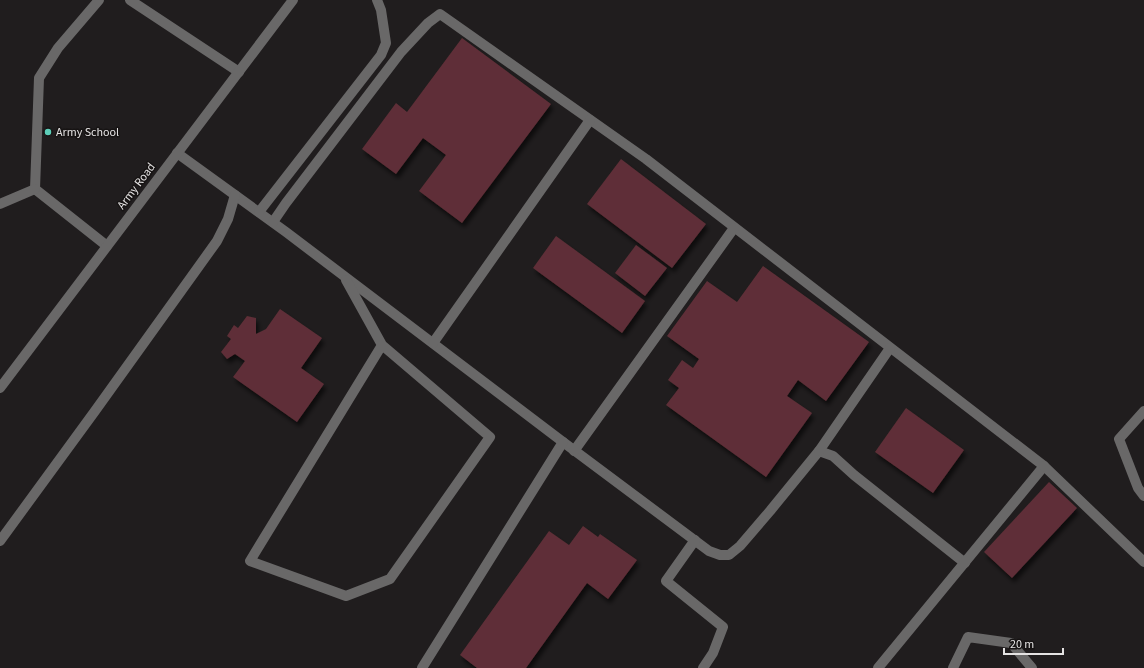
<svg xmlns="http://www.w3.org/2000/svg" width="1144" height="668" font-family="'Source Sans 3',sans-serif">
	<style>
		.building { fill: #5e2f37; filter: url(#shadow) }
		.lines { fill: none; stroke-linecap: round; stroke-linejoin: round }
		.minor { stroke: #696868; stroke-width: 10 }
		.poi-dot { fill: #5dceb8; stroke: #171414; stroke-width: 1.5 }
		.labels { text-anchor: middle; stroke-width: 3; stroke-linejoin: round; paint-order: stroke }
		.poi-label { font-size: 12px; fill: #e5e3e3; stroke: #171414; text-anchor: start }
		.street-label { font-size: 12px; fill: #e5e3e3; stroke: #171414 }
	</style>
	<defs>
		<filter id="shadow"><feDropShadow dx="2.5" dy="4.5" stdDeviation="2" flood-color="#0009"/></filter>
	</defs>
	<rect width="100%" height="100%" fill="#201d1e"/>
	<g class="building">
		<polygon points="462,38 551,104 462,223 419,191 446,155 423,138 396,174 362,149 396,103 407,112"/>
		<polygon points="621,159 706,224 672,268 587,204"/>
		<polygon points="556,236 645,301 622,333 533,268"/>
		<polygon points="636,245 667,268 645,296 615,273"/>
		<polygon points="763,266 869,342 826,401 798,380 787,396 812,413 766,477 666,405 679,388 668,380 682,360 693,368 699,359 667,336 707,281 737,302"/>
		<polygon points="280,309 322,338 301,368 324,384 297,422 233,377 245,361 235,354 227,359 221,352 231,339 227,336 234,325 238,328 247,316 256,318 256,334 266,329"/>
		<polygon points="906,408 964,450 933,493 875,452"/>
		<polygon points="1049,482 1077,508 1012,578 984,552"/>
		<polygon points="583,526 598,537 600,534 637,560 608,599 587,583 526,668 477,668 460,655 549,531 569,545"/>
	</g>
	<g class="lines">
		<g class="minor">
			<polyline points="99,0 58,48 39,78 35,189 107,246"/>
			<polyline points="130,0 239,72"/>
			<polyline points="177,153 286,232 563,442 709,551 720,555 729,555 740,546 770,511 819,451 833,456 854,475 965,563"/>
			<polyline points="0,204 35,189"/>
			<polyline points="259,212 381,55 386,43 381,10 377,0"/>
			<polyline points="273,222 286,203 401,52 428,23 440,14 646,159 1044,466 878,668"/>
			<polyline points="346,280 382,345 490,437 390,579 346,596 250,561 382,345"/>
			<polyline points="433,343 590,120"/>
			<polyline points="0,388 293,0"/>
			<polyline points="1144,411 1119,439 1138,488 1144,496"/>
			<polyline points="574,451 734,228"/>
			<polyline points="819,451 890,348"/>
			<polyline points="1044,466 1144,562"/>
			<polyline points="695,540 666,581 723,627 713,653 703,668"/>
			<polyline points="0,541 95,411 217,241 228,219 235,195"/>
			<polyline points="422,668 563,442"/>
			<polyline points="953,668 968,637 1011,643 1032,668"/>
		</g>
	</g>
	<circle class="poi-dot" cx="48" cy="132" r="4"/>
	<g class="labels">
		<g class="poi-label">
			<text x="56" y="136">Army School</text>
		</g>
		<g class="street-label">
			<text transform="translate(136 186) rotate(-53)" y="4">Army Road</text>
		</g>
	</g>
	<path d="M1004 648v6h59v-6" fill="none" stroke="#e5e3e3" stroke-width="2"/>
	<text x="1010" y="648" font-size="12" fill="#e5e3e3" stroke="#171414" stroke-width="3" paint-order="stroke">20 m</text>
</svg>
